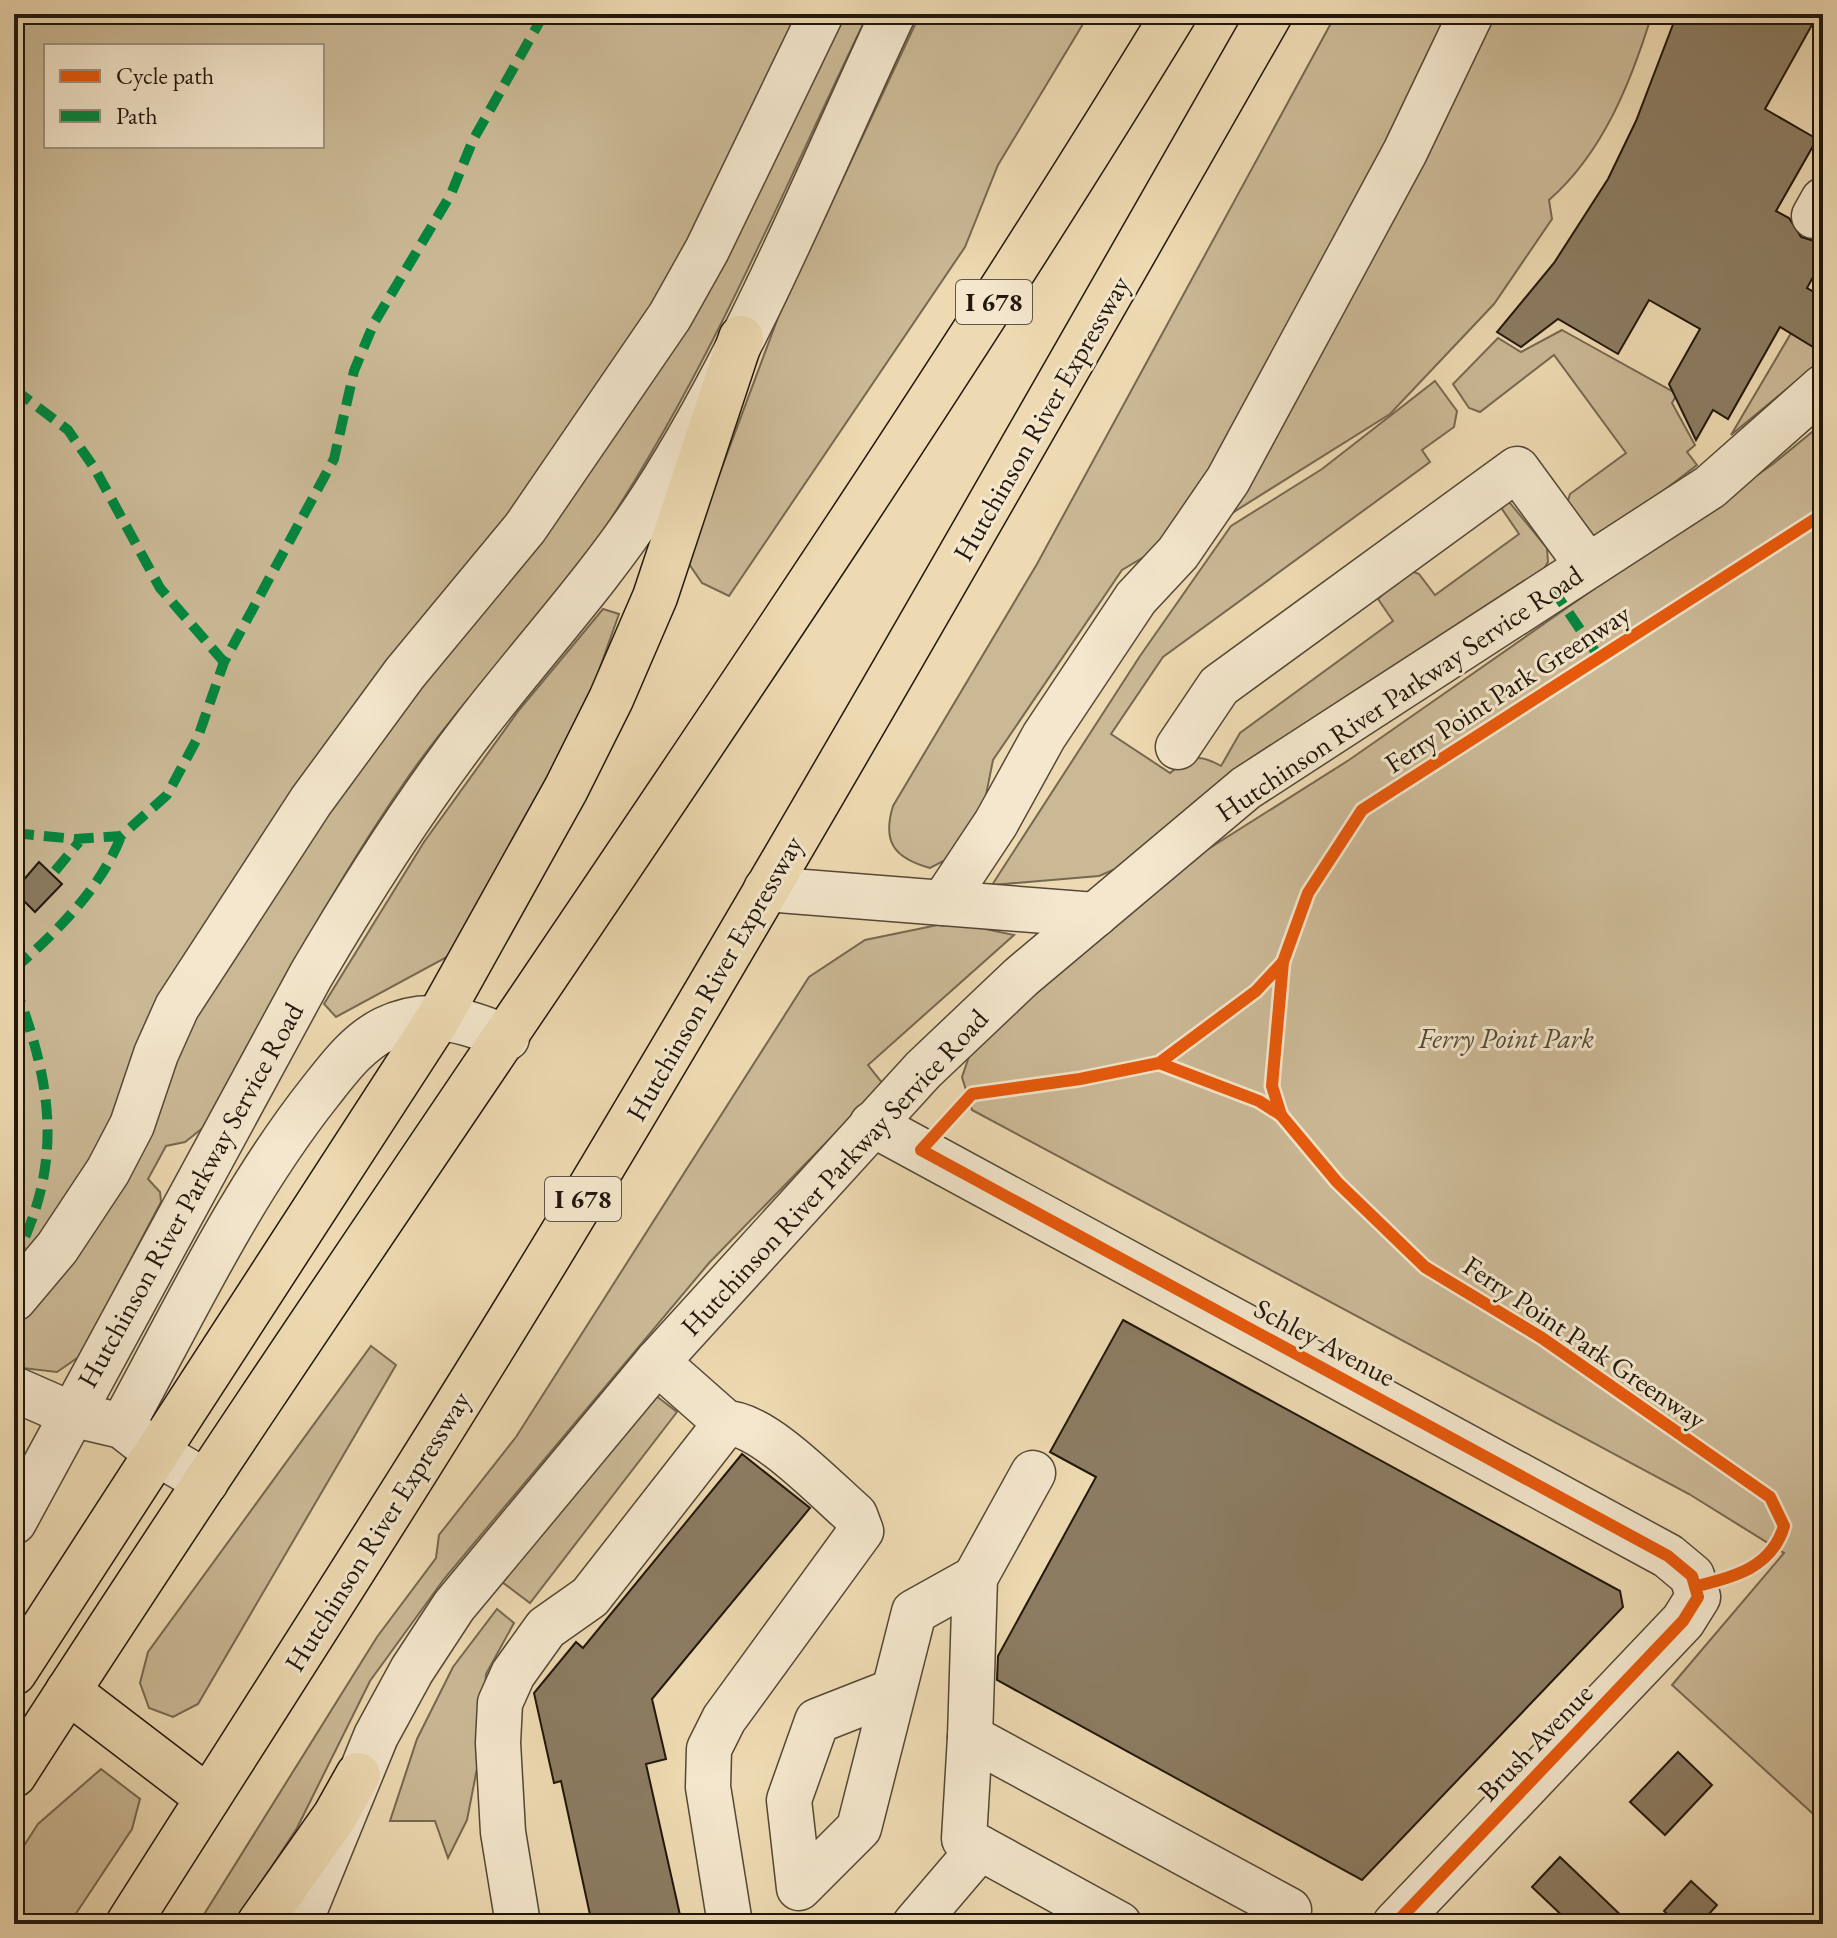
<svg xmlns="http://www.w3.org/2000/svg" width="1837" height="1938" font-family="'EB Garamond',serif">
	<style>
		.green { fill: #cbb996; stroke: #766851; stroke-width: 2; fill-rule: evenodd }
		.building { fill: #8c7c62; stroke: #21170c; stroke-width: 2 }
		.lines { fill: none; stroke-linecap: round; stroke-linejoin: round }
		.minor-casing { stroke: #544836; stroke-width: 47 }
		.highway-casing { stroke: #21170c; stroke-width: 47 }
		.minor { stroke: #f4e7cd; stroke-width: 44 }
		.highway { stroke: #eedab2; stroke-width: 44 }
		.quiet { stroke: #00873e; stroke-width: 10; stroke-dasharray: 20 10; stroke-linecap: butt }
		.cycleway-casing { stroke: #f4e7cd; stroke-width: 17 }
		.cycleway { stroke: #e8590c; stroke-width: 12 }
		.labels { text-anchor: middle; stroke-width: 6; stroke-linejoin: round; paint-order: stroke }
		.shield { fill: #f4e7cd; stroke: #605546; stroke-width: 2 }
		.shield-label { font-size: 26px; font-weight: bold; fill: #21170c }
		.street-label { font-size: 28px; fill: #21170c; stroke: #f4e7cd }
		.park-label { font-size: 28px; font-style: italic; fill: #544835; stroke: #f4e7cd }
	</style>
	<rect width="100%" height="100%" fill="#eedab2"/>
	<filter id="stains"><feTurbulence type="fractalNoise" baseFrequency=".0025" numOctaves="4"/><feColorMatrix values="0 0 0 0 .2 0 0 0 0 .09 0 0 0 0 .02 0 0 0 .5 -.17"/></filter>
	<radialGradient id="worn" r=".72"><stop offset=".6" stop-color="#630" stop-opacity="0"/><stop offset="1" stop-color="#630" stop-opacity=".3"/></radialGradient>
	<g class="green">
		<path d="M14 14H868C785 185 714 360 610 520 549 613 467 691 404 783 329 892 267 1010 204 1127L185 1142 166 1146 148 1179 160 1192 161 1202 80 1356 57 1372 23 1368 14 1392ZM46 46H322V146H46Z"/>
		<polygon points="920,14 1089,14 998,165 965,247 729,596 702,583 687,561 779,315"/>
		<path d="M1336 14H1448L1414 99 1225 449 1159 548 1122 570 993 760 983 810 957 854 930 868C894 858 882 842 893 806L1037 564Z"/>
		<path d="M1494 14H1652C1631 82 1603 153 1549 200L1552 219 1494 304 1390 414 1229 515 1415 174Z"/>
		<polygon points="1823,279 1823,359 1731,435"/>
		<polygon points="1562,330 1677,394 1672,403 1695,445 1687,452 1697,465 1607,534 1587,537 1565,510 1570,494 1626,453 1554,355 1480,412 1469,408 1453,384 1498,338 1521,352"/>
		<path d="M1435 381 1457 411 1454 427 1422 450 1430 462 1163 657 1111 734 1170 773C1191 757 1197 752 1221 766L1240 733 1393 621 1378 599 1409 570 1419 574 1435 595 1519 534 1502 509 1504 501 1510 503 1547 548 1548 562 1535 584 1125 865 1099 876 992 885 1140 656 1231 526 1322 469Z"/>
		<polygon points="1823,423 1823,1823 1672,1685 1784,1553 1689,1494 972,1110 962,1077 972,1048 1194,858 1349,760 1773,464"/>
		<polygon points="603,609 619,614 593,687 511,860 458,951 336,1017 324,1004 424,842 519,710"/>
		<polygon points="952,922 1014,935 868,1065 883,1084 709,1263 444,1579 370,1681 297,1828 234,1924 198,1924 377,1637 436,1558 439,1535 516,1437 809,977 865,940"/>
		<polygon points="371,1346 396,1365 198,1704 173,1717 149,1708 140,1683 148,1652"/>
		<polygon points="655,1395 677,1412 530,1603 502,1582"/>
		<polygon points="497,1609 514,1623 486,1674 480,1753 467,1820 448,1858 435,1821 390,1821 417,1739 453,1667"/>
		<polygon points="101,1769 140,1799 132,1829 69,1924 14,1924 14,1861 38,1824"/>
	</g>
	<g class="building">
		<polygon points="1677,14 1818,14 1765,109 1817,139 1776,211 1789,218 1801,237 1814,241 1823,239 1823,259 1807,288 1823,297 1823,353 1780,327 1728,419 1713,410 1696,440 1669,384 1700,329 1649,300 1618,354 1558,319 1521,347 1497,332 1554,263 1608,179 1636,121"/>
		<polygon points="39,862 62,884 35,912 14,891"/>
		<polygon points="1123,1320 1620,1591 1623,1607 1362,1880 997,1680 998,1656 1096,1477 1050,1452"/>
		<polygon points="742,1454 810,1508 652,1699 666,1759 646,1764 682,1924 592,1924 561,1781 554,1783 534,1693 576,1642 583,1648"/>
		<polygon points="1678,1752 1712,1785 1665,1835 1630,1802"/>
		<polygon points="1560,1857 1630,1924 1571,1924 1532,1887"/>
		<polygon points="1691,1881 1717,1905 1700,1924 1678,1924 1664,1911"/>
	</g>
	<g class="lines">
		<g class="minor-casing">
			<g id="minor">
				<polyline points="1814,216 1823,200"/>
				<polyline points="1178,747 1219,686 1517,469 1588,566"/>
				<polyline points="766,889 1095,915"/>
				<polyline points="943,903 996,823 1044,736 1136,598 1178,553 1228,480 1405,152 1471,14"/>
				<polyline points="872,1124 1668,1556 1692,1576 1698,1597 1683,1621 1395,1924"/>
				<polyline points="14,1299 57,1248 108,1171 132,1125 156,1054 177,1007 311,801 405,673 525,528 670,316 707,250 821,14"/>
				<path d="M657 1362 726 1423C763 1423 826 1490 855 1515L861 1531 724 1719 709 1749 708 1787 730 1924"/>
				<polyline points="14,1389 71,1414 122,1426 155,1452 206,1482"/>
				<path d="M122 1426C184 1313 240 1193 320 1092 339 1068 357 1043 385 1029 427 1008 466 1020 507 1038"/>
				<polyline points="1033,1473 975,1578 970,1737 1289,1910 1280,1924"/>
				<path d="M14 1522 311 975C362 888 415 804 477 724 535 649 599 580 651 500 747 352 818 174 893 14"/>
				<polyline points="891,1692 817,1721 789,1800 799,1888 859,1828 914,1612 975,1578"/>
				<polyline points="970,1737 964,1839 1119,1924"/>
				<polyline points="299,1924 376,1736 412,1670 454,1606 657,1362 923,1070 1021,977 1246,788 1710,487 1823,387"/>
				<polyline points="518,1924 503,1832 498,1743 500,1703 513,1674 546,1628 590,1597 726,1423"/>
				<polyline points="915,1924 980,1848"/>
			</g>
		</g>
		<g class="highway-casing">
			<g id="highway">
				<polyline points="14,1673 439,1017 566,789 611,699 655,597 741,338"/>
				<polyline points="68,1691 208,1798"/>
				<path d="M14 1775C394 1183 807 614 1174 14"/>
				<path d="M128 1924C288 1672 450 1422 603 1166 831 785 1050 399 1270 14"/>
				<polyline points="259,1924 335,1816 358,1775"/>
			</g>
		</g>
		<use href="#minor" class="minor"/>
		<use href="#highway" class="highway"/>
		<g class="quiet">
			<polyline points="14,389 68,430 95,469 160,588 224,662"/>
			<polyline points="1552,588 1599,657"/>
			<polyline points="14,833 75,839 121,836 167,795 198,737 224,662 334,459 354,371 374,323 451,194 473,140 544,14"/>
			<polyline points="55,871 79,842"/>
			<polyline points="14,917 22,907"/>
			<path d="M14 969C55 934 102 887 121 836"/>
			<path d="M14 984C52 1082 65 1163 14 1260"/>
		</g>
		<g class="cycleway-casing">
			<g id="cycleway">
				<polyline points="1283,962 1256,991 1159,1063 1080,1079 972,1094 921,1150 1668,1556 1692,1576 1698,1597 1683,1621 1395,1924"/>
				<path d="M1159 1063 1259 1101 1281 1115 1337 1182 1425 1267 1542 1338 1770 1497 1784 1526C1772 1567 1735 1577 1697 1586"/>
				<polyline points="1281,1115 1272,1086 1283,962 1308,893 1362,810 1823,514"/>
			</g>
		</g>
		<use href="#cycleway" class="cycleway"/>
	</g>
	<g class="labels">
		<g class="shield">
			<rect x="956" y="280" width="76" height="44" rx="6"/>
			<rect x="545" y="1177" width="76" height="44" rx="6"/>
		</g>
		<g class="shield-label">
			<text x="994" y="311">I 678</text>
			<text x="583" y="1208">I 678</text>
		</g>
		<g class="street-label">
			<text transform="translate(1041 418) rotate(-60)" y="10">Hutchinson River Expressway</text>
			<text transform="translate(1507 688) rotate(-33)" y="10">Ferry Point Park Greenway</text>
			<text transform="translate(1399 693) rotate(-34)" y="10">Hutchinson River Parkway Service Road</text>
			<text transform="translate(714 978) rotate(-60)" y="10">Hutchinson River Expressway</text>
			<text transform="translate(834 1172) rotate(-47)" y="10">Hutchinson River Parkway Service Road</text>
			<text transform="translate(190 1195) rotate(-61)" y="10">Hutchinson River Parkway Service Road</text>
			<text transform="translate(1325 1342) rotate(28)" y="10">Schley Avenue</text>
			<text transform="translate(1585 1342) rotate(34)" y="10">Ferry Point Park Greenway</text>
			<text transform="translate(377 1531) rotate(-58)" y="10">Hutchinson River Expressway</text>
			<text transform="translate(1535 1742) rotate(-46)" y="10">Brush Avenue</text>
		</g>
		<g class="park-label">
			<text x="1506" y="1048">Ferry Point Park</text>
		</g>
	</g>
	<rect width="1837" height="1938" fill="none" stroke="#eedab2" stroke-width="48"/>
	<rect x="16" y="16" width="1805" height="1906" fill="none" stroke="#21170c" stroke-width="4"/>
	<rect x="24" y="24" width="1789" height="1890" fill="none" stroke="#21170c" stroke-width="2"/>
	<rect x="44" y="44" width="280" height="104" fill="#f4e7cd" stroke="#a09480" stroke-width="2"/>
	<rect x="60" y="70" width="40" height="12" fill="#e8590c" stroke="#a09480" stroke-width="2"/>
	<text x="116" y="84" font-size="24" fill="#21170c">Cycle path</text>
	<rect x="60" y="110" width="40" height="12" fill="#00873e" stroke="#a09480" stroke-width="2"/>
	<text x="116" y="124" font-size="24" fill="#21170c">Path</text>
	<rect width="100%" height="100%" filter="url(#stains)"/>
	<rect width="100%" height="100%" fill="url(#worn)"/>
</svg>
